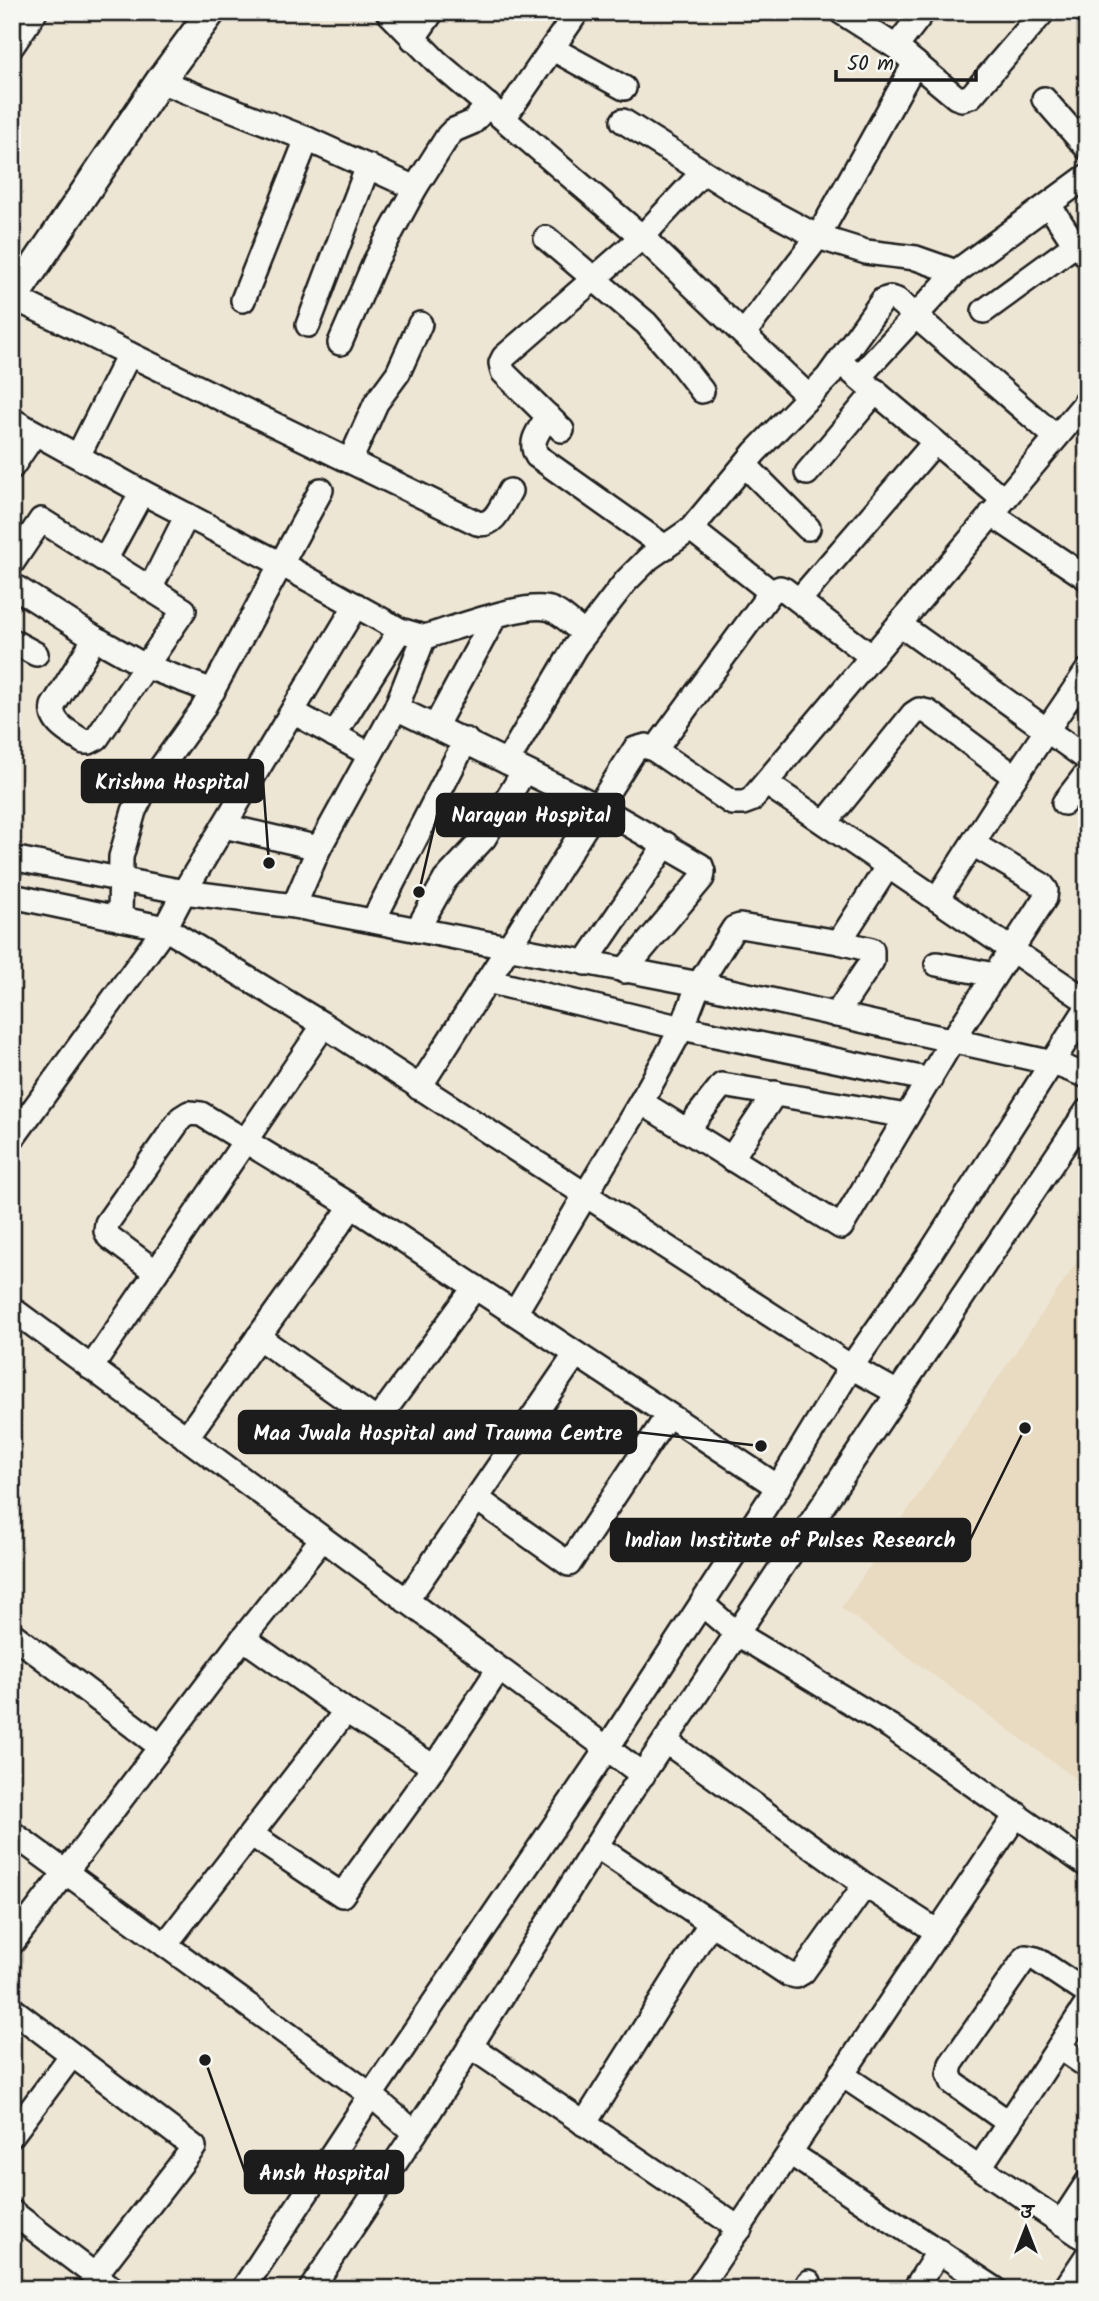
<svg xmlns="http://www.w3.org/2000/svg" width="1099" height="2301" font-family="Kalam,'Playpen Sans Deva',sans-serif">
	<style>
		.built { fill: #e9dbc1 }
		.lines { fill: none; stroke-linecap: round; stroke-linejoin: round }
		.minor-casing { stroke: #1c1c1c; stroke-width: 28 }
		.major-casing { stroke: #1c1c1c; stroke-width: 33 }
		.minor { stroke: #f6f6f2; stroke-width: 23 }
		.major { stroke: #f6f6f2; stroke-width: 28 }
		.leader { fill: none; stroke: #1c1c1c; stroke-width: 2.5 }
		.callout-dot { fill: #1c1c1c; stroke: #f6f6f2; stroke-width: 2.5 }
		.callout { fill: #1c1c1c; stroke: #1c1c1c; stroke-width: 2.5 }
		.callout-label { font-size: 21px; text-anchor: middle; font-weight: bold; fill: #fff }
	</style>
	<rect width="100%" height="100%" fill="#eee6d5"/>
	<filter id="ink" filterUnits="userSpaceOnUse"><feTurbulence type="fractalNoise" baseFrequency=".0143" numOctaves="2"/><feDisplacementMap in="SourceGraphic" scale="14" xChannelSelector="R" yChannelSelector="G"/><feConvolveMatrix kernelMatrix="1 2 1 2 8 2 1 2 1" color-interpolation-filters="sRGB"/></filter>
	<g filter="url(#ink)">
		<polygon class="built" points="1087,1247 1087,1787 841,1608"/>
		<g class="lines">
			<g class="minor-casing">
				<g id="minor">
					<polyline points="388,12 438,63 642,237 809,397"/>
					<polyline points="841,12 896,47 956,97 962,99 971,96 1043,12"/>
					<polyline points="413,39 432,12"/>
					<polyline points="12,46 35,12"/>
					<polyline points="896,47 923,12"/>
					<polyline points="553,49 624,88"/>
					<polyline points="160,81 307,139 415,188"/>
					<polyline points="1044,99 1087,148"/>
					<polyline points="504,118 577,12"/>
					<polyline points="623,121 747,199 818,237 866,252 916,258 956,272"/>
					<polyline points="1049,205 1068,234 1087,256"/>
					<polyline points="546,238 646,323 674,355 702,391"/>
					<path d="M12 297 477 523C495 528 502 504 510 491"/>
					<polyline points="243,300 307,139"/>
					<polyline points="984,311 1076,244"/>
					<polyline points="308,325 368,166"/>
					<polyline points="744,333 818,237 915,63"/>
					<polyline points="340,343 375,262 415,188 448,136 454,130 473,122 488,105"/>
					<polyline points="847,368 1003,499"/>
					<polyline points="859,377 956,272 1087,176"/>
					<path d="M548 416C540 430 528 441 537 456L665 547"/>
					<polyline points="12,420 142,492 281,564 202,710 144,791 134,811 121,857 120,919"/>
					<polyline points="562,430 503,372 501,363 504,357 642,237 703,172"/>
					<polyline points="78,456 129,354"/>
					<polyline points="350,461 376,403 398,373 420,324"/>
					<polyline points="745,465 808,528"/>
					<polyline points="12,467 35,433"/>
					<polyline points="807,473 876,391"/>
					<polyline points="991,514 1087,578"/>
					<polyline points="691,529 771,592"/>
					<polyline points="105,560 142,492"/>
					<path d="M12 563 41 520 184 610 97 738 89 742H84C71 733 50 724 53 706L95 638"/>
					<polyline points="12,585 95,638 145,666 213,691"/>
					<polyline points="151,587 187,515"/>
					<polyline points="799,600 935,442"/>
					<polyline points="899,624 1087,759"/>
					<path d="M424 637C451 630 525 601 550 609 562 613 574 626 584 634"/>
					<polyline points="12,641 36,654"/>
					<polyline points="396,708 597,806 701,866 703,872 702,878 624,971"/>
					<polyline points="293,712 369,754"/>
					<polyline points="435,727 495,616"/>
					<polyline points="334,735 400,630"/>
					<polyline points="655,750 771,592 780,588 785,590 872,657"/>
					<polyline points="507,762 575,647 626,581 649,558 691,529 755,452 828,377 883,300 890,298 897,300 1056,437"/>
					<polyline points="767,784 1087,1001"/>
					<polyline points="1064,803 1087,773"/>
					<polyline points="825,823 913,714 919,710 928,712 1015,777"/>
					<polyline points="224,826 319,848"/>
					<polyline points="12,858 184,892 294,906 699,984 1053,1063 1087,1076"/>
					<polyline points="12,896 165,928 324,1025 851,1367 898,1393"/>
					<polyline points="937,899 1015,777 1087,671"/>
					<polyline points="294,906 319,848 396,708 424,637 400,630 281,564 321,490"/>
					<polyline points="373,921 466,740"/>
					<polyline points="417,930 445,880 484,838 524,771"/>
					<polyline points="839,942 888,866"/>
					<polyline points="585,963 666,844"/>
					<polyline points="937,964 994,975"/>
					<polyline points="487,981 682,1028 930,1080"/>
					<polyline points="836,1015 872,961 872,950 839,942 740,926 734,928 699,984 682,1028 641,1102 841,1227 952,1041 1045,898 1046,890 1042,885 973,844"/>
					<polyline points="419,1088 635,749 646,746 655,750 732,803 743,803 751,800 1087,401"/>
					<polyline points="686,1131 722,1085 907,1116"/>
					<polyline points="12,1139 165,928 184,892 356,605"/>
					<polyline points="731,1159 775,1093"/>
					<polyline points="156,1272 109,1237 106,1231 107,1223 181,1118 189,1113 201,1114 352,1206 778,1487"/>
					<polyline points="12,1309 643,1775"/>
					<polyline points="515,1313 641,1102"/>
					<polyline points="258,1337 377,1421 475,1287"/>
					<polyline points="91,1368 324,1025"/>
					<polyline points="186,1438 352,1206"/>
					<polyline points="476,1498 569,1564 668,1415"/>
					<polyline points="406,1601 576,1354"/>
					<polyline points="702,1604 736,1633 891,1727 1087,1865"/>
					<polyline points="12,1634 161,1747"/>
					<polyline points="243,1638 346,1711 434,1767"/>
					<polyline points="665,1741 865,1885 938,1932"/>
					<polyline points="12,1833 371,2095 415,2133"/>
					<polyline points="252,1835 342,1895 434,1767 498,1670"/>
					<polyline points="596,1846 788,1974 796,1976 803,1972 865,1885"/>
					<polyline points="12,1943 243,1638 322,1539"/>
					<polyline points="165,1945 346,1711"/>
					<polyline points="12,2009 194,2147 96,2274"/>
					<polyline points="470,2046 740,2229"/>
					<polyline points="1059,2047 1087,2066"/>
					<polyline points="841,2074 1087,2240"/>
					<polyline points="1009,2123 953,2083 949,2074 951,2064 1026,1957 1036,1959 1087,1993"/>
					<polyline points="584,2124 710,1924"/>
					<polyline points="12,2135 72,2055"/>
					<polyline points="790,2153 995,2289"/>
					<polyline points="980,2167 1087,2004"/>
					<polyline points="12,2212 113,2289"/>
					<polyline points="1061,2223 1087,2183"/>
					<polyline points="243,2289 371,2095 606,1750 778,1487 851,1367 929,1255 1087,1008"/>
					<polyline points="311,2289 431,2109 618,1811 1087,1111"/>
					<polyline points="698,2289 1017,1814"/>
					<polyline points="805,2289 809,2282"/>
					<polyline points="915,2289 939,2251"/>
					<polyline points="1065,2289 1087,2256"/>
				</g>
			</g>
			<g class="major-casing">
				<polyline id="major" points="12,300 160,81 211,12"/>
			</g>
			<use href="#minor" class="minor"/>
			<use href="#major" class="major"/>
		</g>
	</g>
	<path class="leader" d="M269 863L263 781M419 892L437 815M761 1446L636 1432M1025 1428L970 1540M205 2060L245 2172"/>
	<g class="callout-dot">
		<circle cx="269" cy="863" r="7"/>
		<circle cx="419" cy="892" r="7"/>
		<circle cx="761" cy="1446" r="7"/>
		<circle cx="1025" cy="1428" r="7"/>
		<circle cx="205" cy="2060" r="7"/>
	</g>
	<g class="callout">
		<rect x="82" y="760" width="181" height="42" rx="7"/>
		<rect x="437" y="794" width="187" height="42" rx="7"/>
		<rect x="239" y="1411" width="397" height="42" rx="7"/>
		<rect x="611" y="1519" width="359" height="42" rx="7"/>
		<rect x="245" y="2151" width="158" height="42" rx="7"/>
	</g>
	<g class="callout-label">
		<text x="172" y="789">Krishna Hospital</text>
		<text x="531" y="822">Narayan Hospital</text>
		<text x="438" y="1440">Maa Jwala Hospital and Trauma Centre</text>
		<text x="790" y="1547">Indian Institute of Pulses Research</text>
		<text x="324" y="2180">Ansh Hospital</text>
	</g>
	<rect width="1099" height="2301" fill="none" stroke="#f6f6f2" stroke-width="42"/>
	<rect x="21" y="21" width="1057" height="2259" fill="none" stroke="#1c1c1c" stroke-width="2.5" filter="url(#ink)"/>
	<g transform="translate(1026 2228)" stroke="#f6f6f2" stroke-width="5" paint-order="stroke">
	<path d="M0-5L12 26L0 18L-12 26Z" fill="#1c1c1c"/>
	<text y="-10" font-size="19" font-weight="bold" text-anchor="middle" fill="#1c1c1c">उ</text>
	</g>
	<path d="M836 70v10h140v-10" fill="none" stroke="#1c1c1c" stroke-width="3.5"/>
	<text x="847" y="70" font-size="21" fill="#1c1c1c" stroke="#f6f6f2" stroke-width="5" paint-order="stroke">50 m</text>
</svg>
